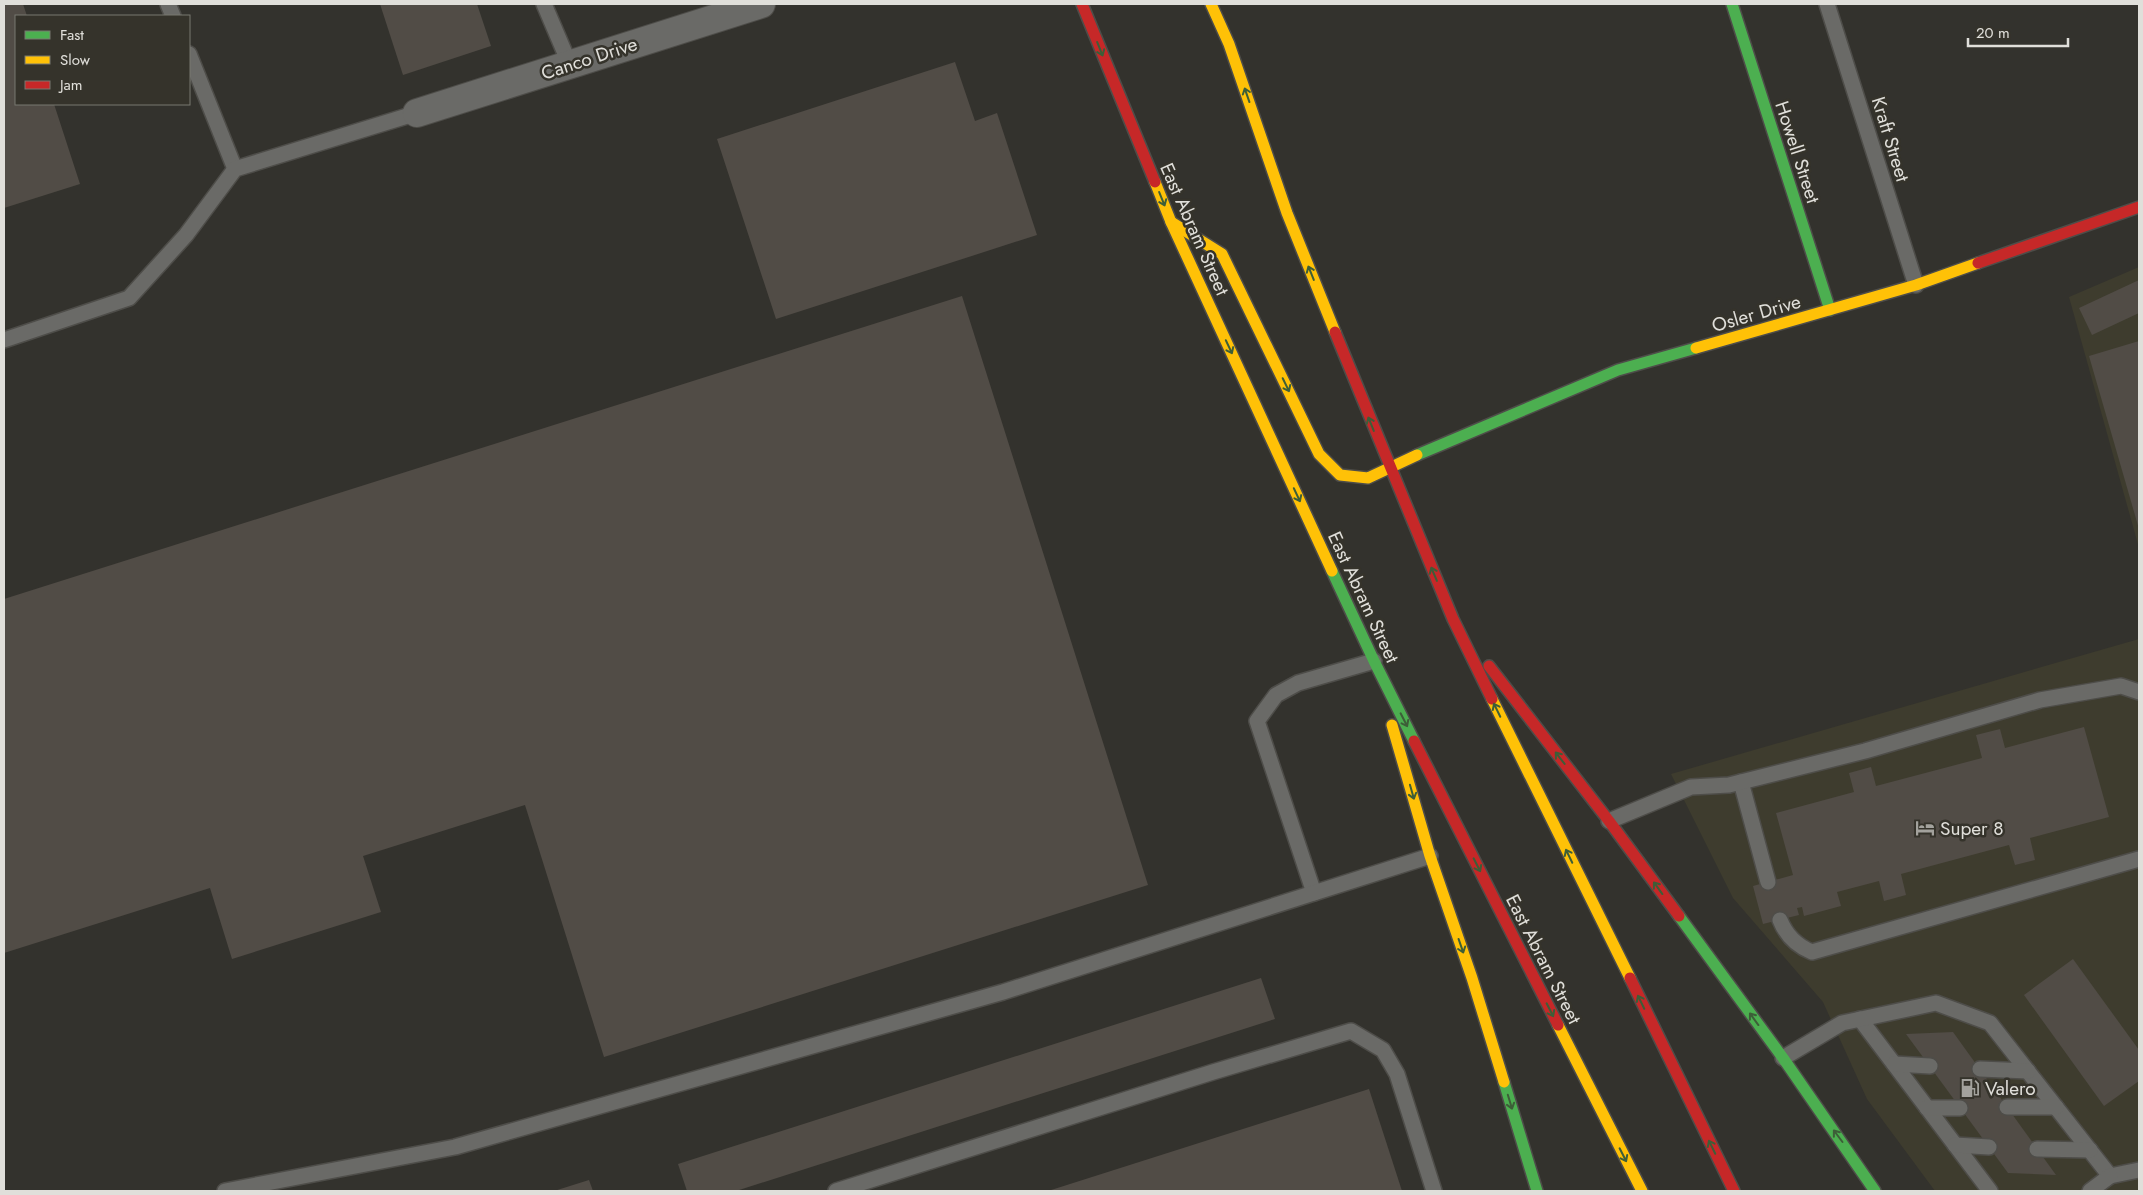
<svg xmlns="http://www.w3.org/2000/svg" width="2143" height="1195" font-family="Jost,sans-serif">
	<style>
		.built { fill: #3e3c2e }
		.building { fill: #514c46 }
		.lines { fill: none; stroke-linecap: round; stroke-linejoin: round }
		.lane-casing { stroke: #4e4d49; stroke-width: 18 }
		.street-casing { stroke: #4e4d49; stroke-width: 30 }
		.fast-casing { stroke: #4e4d49; stroke-width: 14 }
		.slow-casing { stroke: #4e4d49; stroke-width: 14 }
		.jam-casing { stroke: #4e4d49; stroke-width: 14 }
		.lane { stroke: #6a6a67; stroke-width: 15 }
		.street { stroke: #6a6a67; stroke-width: 28 }
		.fast { stroke: #4caf50; stroke-width: 11 }
		.slow { stroke: #ffc107; stroke-width: 11 }
		.jam { stroke: #c62828; stroke-width: 11 }
		.oneway { stroke: #3d5e38 }
		.labels { text-anchor: middle; stroke-width: 5; stroke-linejoin: round; paint-order: stroke }
		.street-label { font-size: 19px; fill: #e0dfda; stroke: #35332b }
		.poi-label { font-size: 19px; fill: #e0dfda; stroke: #35332b; text-anchor: start }
	</style>
	<rect width="100%" height="100%" fill="#33322d"/>
	<g class="built">
		<polygon points="2139,267 2139,548 2069,297"/>
		<polygon points="2139,639 2139,1191 1935,1191 1867,1099 1823,1002 1733,898 1671,774"/>
	</g>
	<g class="building">
		<polygon points="4,4 23,4 27,16 16,16 16,104 54,104 80,184 4,208"/>
		<polygon points="380,4 477,4 491,46 403,75"/>
		<polygon points="955,62 975,121 997,113 1037,235 776,319 717,139"/>
		<polygon points="2139,280 2139,313 2092,335 2079,308"/>
		<polygon points="962,296 1148,885 604,1057 525,805 363,856 381,912 232,959 210,888 4,953 4,599"/>
		<polygon points="2139,341 2139,529 2089,356"/>
		<polygon points="2084,727 2109,817 2030,838 2035,860 2015,865 2009,845 1901,874 1906,895 1884,901 1879,881 1837,892 1841,906 1804,916 1802,907 1797,908 1799,915 1763,924 1753,886 1793,875 1776,813 1854,792 1849,773 1871,767 1876,786 1982,758 1976,735 2000,729 2005,748"/>
		<polygon points="2073,959 2139,1050 2139,1081 2104,1106 2024,995"/>
		<polygon points="1261,978 1275,1019 736,1191 687,1191 678,1164"/>
		<polygon points="1953,1032 2056,1175 2008,1173 1906,1034"/>
		<polygon points="1369,1089 1402,1191 1048,1191"/>
		<polygon points="589,1180 593,1191 554,1191"/>
	</g>
	<g class="lines">
		<g class="lane-casing">
			<g id="lane">
				<polyline points="168,4 173,16"/>
				<polyline points="544,4 570,65"/>
				<polyline points="1827,4 1916,285"/>
				<polyline points="189,54 235,169"/>
				<polyline points="4,340 129,298 186,235 235,169 417,113"/>
				<polyline points="1741,782 1768,882"/>
				<polyline points="1609,821 1691,787 1729,785 1865,751 2040,700 2121,686 2139,692"/>
				<polyline points="1314,893 1257,721 1276,695 1298,683 1374,661"/>
				<path d="M1780 920C1786 935 1797 946 1812 952L2139 859"/>
				<polyline points="1860,1019 1990,1191"/>
				<polyline points="1783,1058 1842,1023 1936,1003 1990,1023 2110,1176 2139,1170"/>
				<polyline points="1894,1064 1930,1066"/>
				<polyline points="1980,1069 2028,1071"/>
				<polyline points="2007,1107 2056,1107"/>
				<polyline points="1927,1108 1960,1108"/>
				<polyline points="1955,1145 1989,1147"/>
				<polyline points="2037,1149 2090,1150"/>
				<polyline points="225,1191 455,1147 1003,992 1430,856"/>
				<polyline points="836,1191 1213,1072 1351,1031 1383,1050 1397,1074 1434,1191"/>
				<polyline points="2090,1191 2110,1176"/>
			</g>
		</g>
		<g class="street-casing">
			<polyline id="street" points="417,113 761,4"/>
		</g>
		<g class="fast-casing">
			<g id="fast">
				<polyline points="1732,4 1830,310"/>
				<polyline points="1417,455 1618,370 1696,348"/>
				<polyline points="1332,571 1374,661 1414,741"/>
				<polyline points="1679,916 1783,1058 1875,1191"/>
				<polyline points="1504,1082 1537,1191"/>
			</g>
		</g>
		<g class="slow-casing">
			<g id="slow">
				<polyline points="1211,4 1229,44 1287,213 1335,332"/>
				<polyline points="1155,182 1171,222 1332,571"/>
				<polyline points="1171,222 1222,254 1319,454 1340,475 1368,478 1417,455"/>
				<polyline points="1696,348 1916,285 1978,263"/>
				<polyline points="1492,699 1630,978"/>
				<polyline points="1392,725 1430,856 1472,978 1504,1082"/>
				<polyline points="1558,1025 1642,1191"/>
			</g>
		</g>
		<g class="jam-casing">
			<g id="jam">
				<polyline points="1082,4 1155,182"/>
				<polyline points="1978,263 2139,207"/>
				<polyline points="1335,332 1453,619 1492,699"/>
				<polyline points="1489,666 1609,821 1679,916"/>
				<polyline points="1414,741 1558,1025"/>
				<polyline points="1630,978 1734,1191"/>
			</g>
		</g>
		<use href="#lane" class="lane"/>
		<use href="#street" class="street"/>
		<use href="#fast" class="fast"/>
		<use href="#slow" class="slow"/>
		<use href="#jam" class="jam"/>
	</g>
	<defs><path id="oneway-shaft" d="M-6 0H5M1.5-3L5.5 0L1.5 3" fill="none" stroke-width="1.6" stroke-linecap="round" stroke-linejoin="round" transform="scale(1.25)"/></defs>
	<g class="oneway">
		<use href="#oneway-shaft" transform="translate(1100 49) rotate(68)"/>
		<use href="#oneway-shaft" transform="translate(1247 95) rotate(-109)"/>
		<use href="#oneway-shaft" transform="translate(1162 199) rotate(68)"/>
		<use href="#oneway-shaft" transform="translate(1311 273) rotate(-112)"/>
		<use href="#oneway-shaft" transform="translate(1229 347) rotate(65)"/>
		<use href="#oneway-shaft" transform="translate(1286 385) rotate(64)"/>
		<use href="#oneway-shaft" transform="translate(1371 424) rotate(-112)"/>
		<use href="#oneway-shaft" transform="translate(1297 495) rotate(65)"/>
		<use href="#oneway-shaft" transform="translate(1434 574) rotate(-113)"/>
		<use href="#oneway-shaft" transform="translate(1497 710) rotate(-116)"/>
		<use href="#oneway-shaft" transform="translate(1404 720) rotate(63)"/>
		<use href="#oneway-shaft" transform="translate(1560 758) rotate(-128)"/>
		<use href="#oneway-shaft" transform="translate(1412 792) rotate(74)"/>
		<use href="#oneway-shaft" transform="translate(1569 856) rotate(-116)"/>
		<use href="#oneway-shaft" transform="translate(1477 865) rotate(63)"/>
		<use href="#oneway-shaft" transform="translate(1658 888) rotate(-126)"/>
		<use href="#oneway-shaft" transform="translate(1461 946) rotate(71)"/>
		<use href="#oneway-shaft" transform="translate(1641 1002) rotate(-116)"/>
		<use href="#oneway-shaft" transform="translate(1550 1010) rotate(63)"/>
		<use href="#oneway-shaft" transform="translate(1754 1019) rotate(-126)"/>
		<use href="#oneway-shaft" transform="translate(1510 1102) rotate(73)"/>
		<use href="#oneway-shaft" transform="translate(1838 1136) rotate(-127)"/>
		<use href="#oneway-shaft" transform="translate(1712 1147) rotate(-116)"/>
		<use href="#oneway-shaft" transform="translate(1623 1155) rotate(63)"/>
	</g>
	<defs>
		<g id="hotel-bare" transform="scale(1.5)"><path d="M-6-4.5h1.5V1H6V5H4.5V3h-9V5H-6ZM-4 0a1.8 1.8 0 1 1 3.6 0ZM.5 0V-2.5h3Q6-2.5 6 0Z" fill="#a3a29d" stroke="#35332b" stroke-width="2.5" paint-order="stroke"/></g>
		<g id="fuel-bare" transform="scale(1.5)"><path d="M-5.5-6h7V0h2V4h1.3V-2.5L3-4.5l.8-.8L6-3V5H2.5V1h-1V6h-7ZM-4.2-4.7v3.2H.2V-4.7Z" fill="#a3a29d" stroke="#35332b" stroke-width="2.5" paint-order="stroke"/></g>
	</defs>
	<g fill-rule="evenodd">
		<use href="#hotel-bare" x="1925" y="828"/>
		<use href="#fuel-bare" x="1970" y="1088"/>
	</g>
	<g class="labels">
		<g class="street-label">
			<text transform="translate(589 58) rotate(-18)" y="7">Canco Drive</text>
			<text transform="translate(1891 139) rotate(73)" y="7">Kraft Street</text>
			<text transform="translate(1798 152) rotate(72)" y="7">Howell Street</text>
			<text transform="translate(1195 229) rotate(66)" y="7">East Abram Street</text>
			<text transform="translate(1756 313) rotate(-16)" y="7">Osler Drive</text>
			<text transform="translate(1364 597) rotate(65)" y="7">East Abram Street</text>
			<text transform="translate(1544 959) rotate(63)" y="7">East Abram Street</text>
		</g>
		<g class="poi-label">
			<text x="1940" y="835">Super 8</text>
			<text x="1985" y="1095">Valero</text>
		</g>
	</g>
	<rect width="2143" height="1195" fill="none" stroke="#e0dfda" stroke-width="10"/>
	<rect x="15" y="15" width="175" height="90" fill="#35332b" stroke="#797871"/>
	<rect x="25" y="31" width="25" height="8" fill="#4caf50" stroke="#797871"/>
	<text x="60" y="40" font-size="15" fill="#e0dfda">Fast</text>
	<rect x="25" y="56" width="25" height="8" fill="#ffc107" stroke="#797871"/>
	<text x="60" y="65" font-size="15" fill="#e0dfda">Slow</text>
	<rect x="25" y="81" width="25" height="8" fill="#c62828" stroke="#797871"/>
	<text x="60" y="90" font-size="15" fill="#e0dfda">Jam</text>
	<path d="M1968 38v8h100v-8" fill="none" stroke="#e0dfda" stroke-width="2.5"/>
	<text x="1976" y="38" font-size="15" fill="#e0dfda" stroke="#35332b" stroke-width="4" paint-order="stroke">20 m</text>
</svg>
